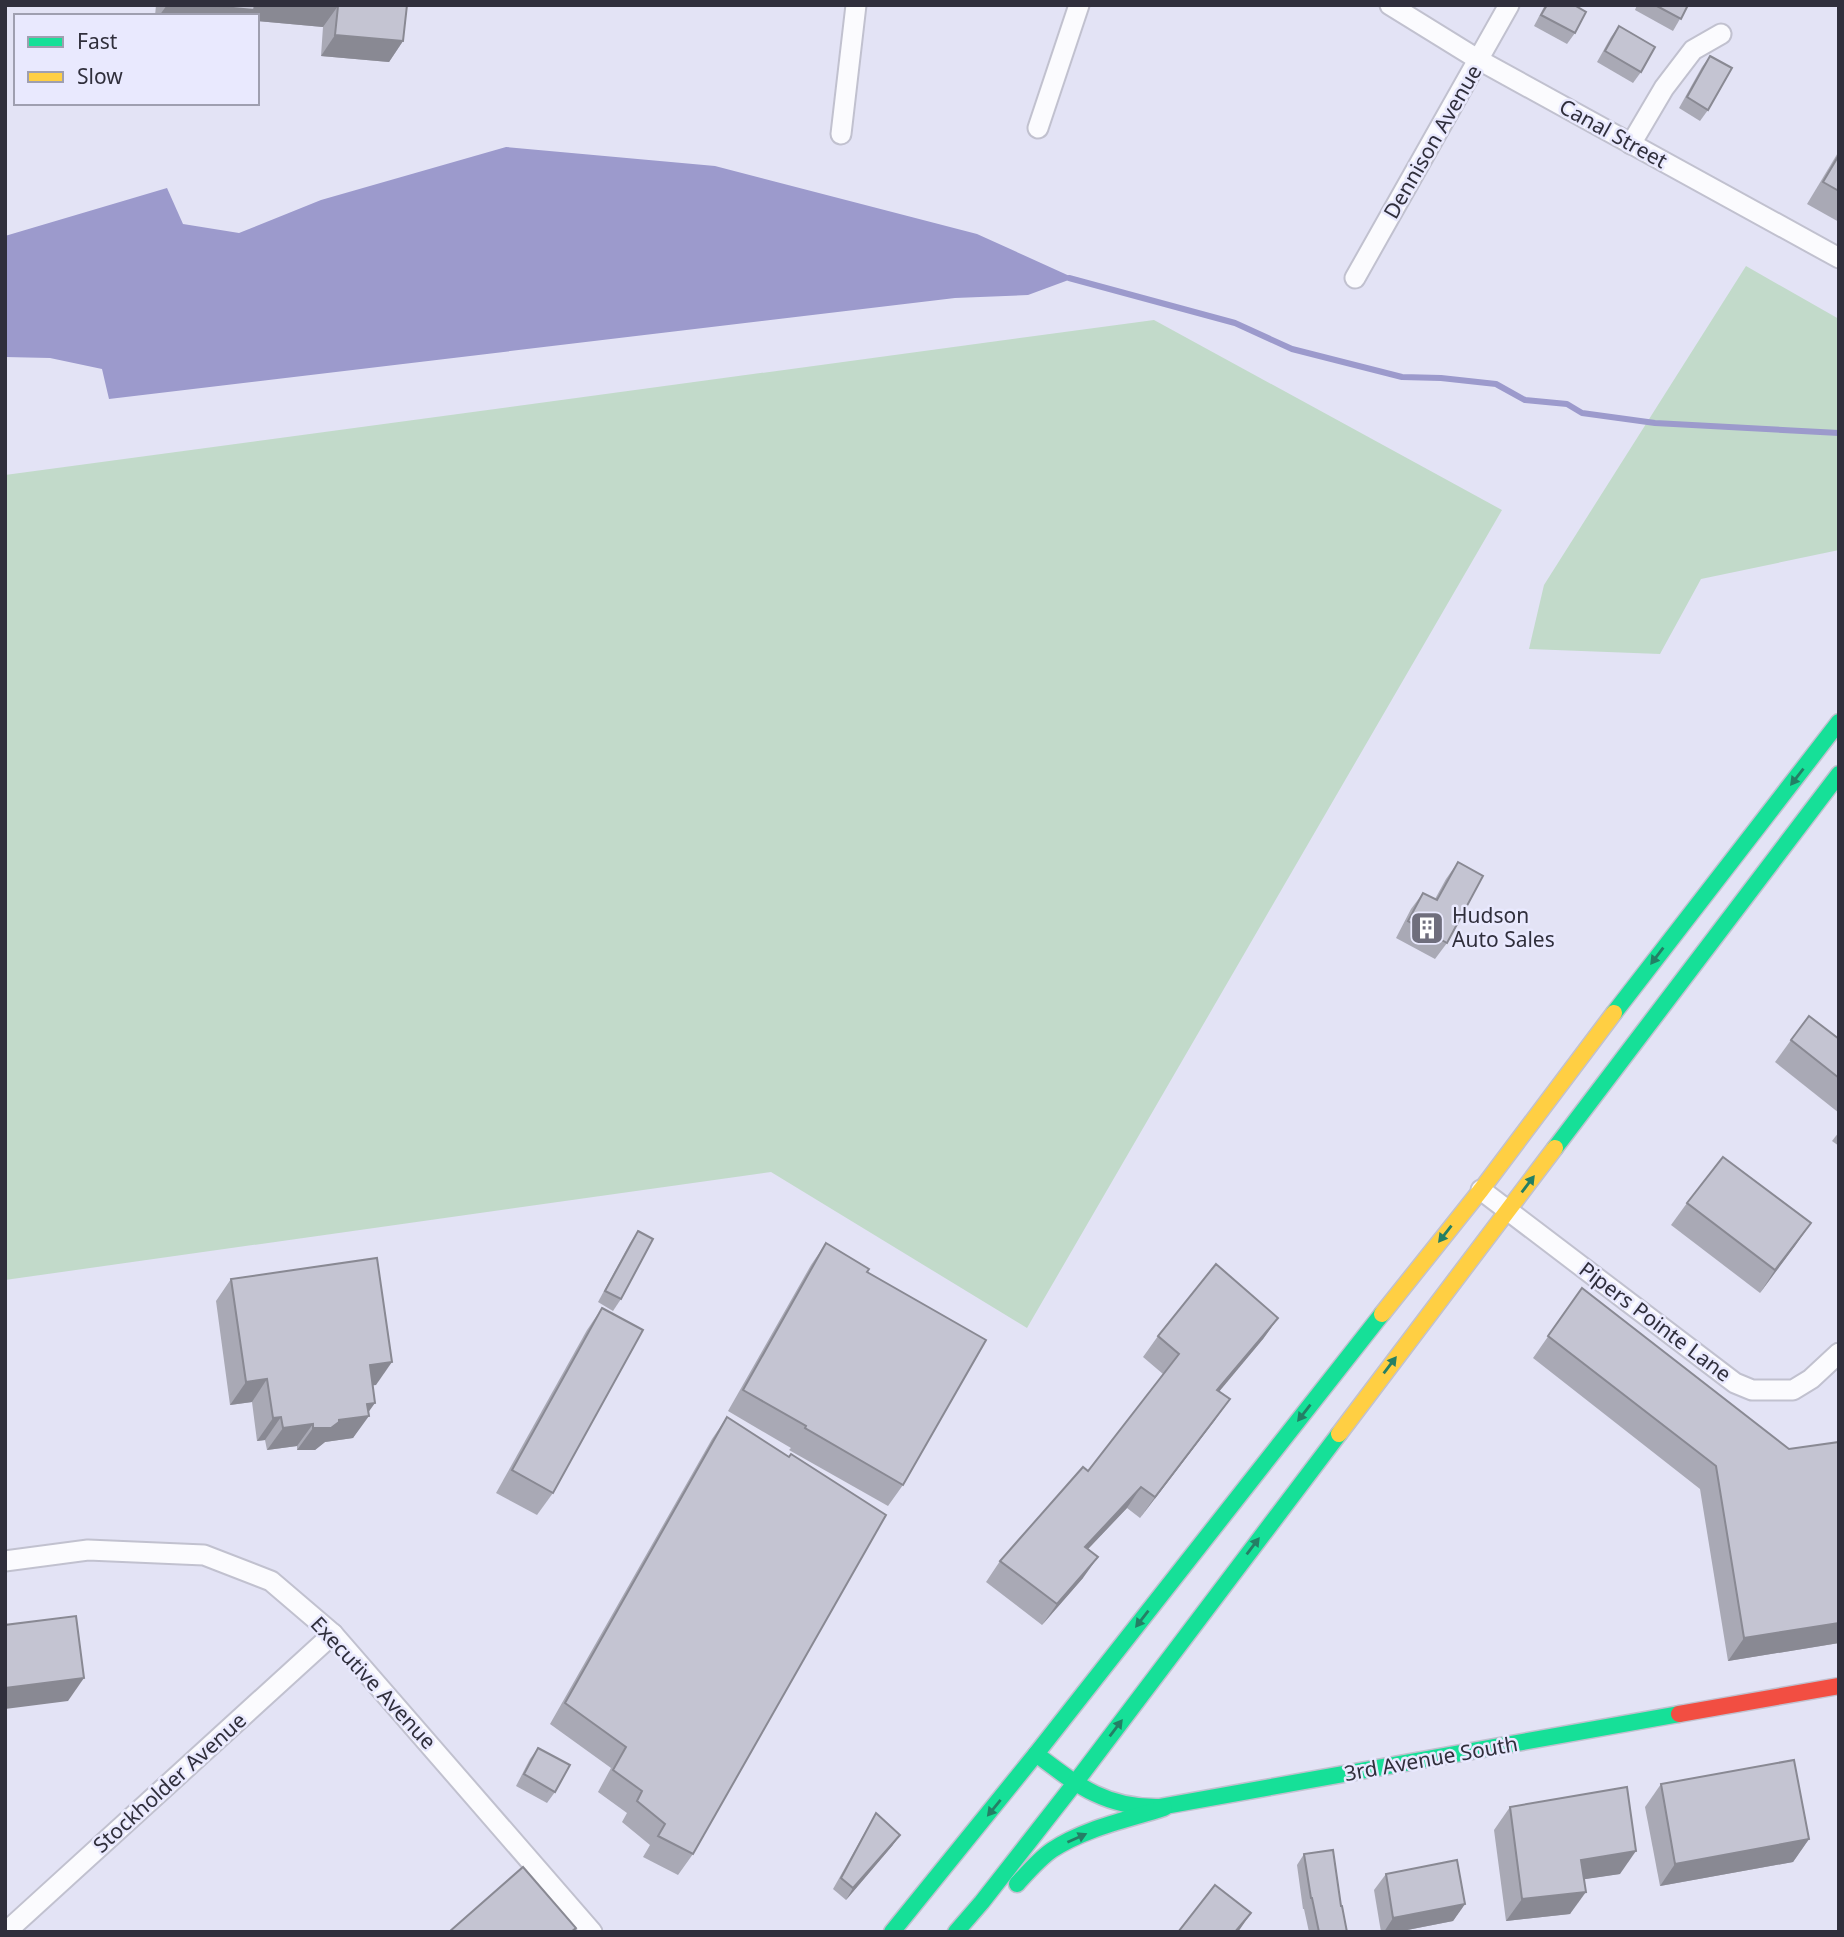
<svg xmlns="http://www.w3.org/2000/svg" width="1844" height="1937" font-family="'Noto Sans',sans-serif">
	<style>
		.green { fill: #c2daca }
		.water { fill: #9c9acc }
		.lines { fill: none; stroke-linecap: round; stroke-linejoin: round }
		.stream { stroke: #9c9acc; stroke-width: 6 }
		.street-casing { stroke: #c1c1cf; stroke-width: 23 }
		.fast-casing { stroke: #c1c1cf; stroke-width: 19 }
		.slow-casing { stroke: #c1c1cf; stroke-width: 19 }
		.jam-casing { stroke: #c1c1cf; stroke-width: 19 }
		.street { stroke: #fbfbfe; stroke-width: 19 }
		.fast { stroke: #16e098; stroke-width: 16 }
		.slow { stroke: #ffcf43; stroke-width: 16 }
		.jam { stroke: #f24e42; stroke-width: 16 }
		.wall { fill: #a9a9b5 }
		.shaded-wall { fill: #898993 }
		.building { fill: #c4c4d2; stroke: #898993; stroke-width: 2 }
		.oneway { fill: #247f65 }
		.labels { text-anchor: middle; stroke-width: 5; stroke-linejoin: round; paint-order: stroke }
		.street-label { font-size: 21px; fill: #302f3c; stroke: #e9e9fe }
		.poi-label { font-size: 21px; fill: #302f3c; stroke: #e9e9fe; text-anchor: start }
	</style>
	<rect width="100%" height="100%" fill="#e3e3f5"/>
	<g class="green">
		<polygon points="1746,266 1839,319 1839,550 1701,579 1660,654 1529,649 1544,585"/>
		<polygon points="1154,320 1502,510 1027,1328 771,1172 5,1280 5,475"/>
	</g>
	<polygon class="water" points="506,147 715,166 977,234 1074,278 1028,295 955,298 109,399 102,369 50,358 5,357 5,236 167,188 183,224 239,233 321,200"/>
	<g class="lines">
		<polyline class="stream" points="1069,278 1235,323 1292,349 1402,377 1441,378 1496,384 1525,400 1567,404 1582,413 1655,423 1839,433"/>
		<g class="street-casing">
			<g id="street">
				<polyline points="1390,5 1479,60 1839,258"/>
				<polyline points="1038,128 1079,5"/>
				<polyline points="841,134 856,5"/>
				<polyline points="1631,144 1664,88 1693,50 1721,34"/>
				<polyline points="1355,278 1509,5"/>
				<polyline points="1481,1190 1735,1383 1752,1390 1793,1390 1811,1379 1839,1353"/>
				<polyline points="5,1561 88,1550 204,1555 271,1581 333,1634 592,1932"/>
				<polyline points="6,1932 333,1634"/>
			</g>
		</g>
		<g class="fast-casing">
			<g id="fast">
				<polyline points="1614,1013 1839,722"/>
				<polyline points="1555,1148 1839,774"/>
				<path d="M1036 1754C1077 1785 1105 1808 1159 1807L1679 1714"/>
				<path d="M1017 1884C1028 1872 1039 1859 1052 1850 1085 1828 1127 1820 1164 1808"/>
				<polyline points="892,1932 1036,1754 1382,1314"/>
				<polyline points="956,1932 982,1902 1075,1783 1339,1434"/>
			</g>
		</g>
		<g class="slow-casing">
			<g id="slow">
				<polyline points="1382,1314 1481,1190 1614,1013"/>
				<polyline points="1339,1434 1555,1148"/>
			</g>
		</g>
		<g class="jam-casing">
			<polyline id="jam" points="1679,1714 1839,1686"/>
		</g>
		<use href="#street" class="street"/>
		<use href="#fast" class="fast"/>
		<use href="#slow" class="slow"/>
		<use href="#jam" class="jam"/>
	</g>
	<g class="wall">
		<polygon points="156,5 407,5 403,41 389,62 321,56 323,27 257,21 257,16 155,16"/>
		<polygon points="1545,5 1574,5 1575,33 1567,44 1534,26"/>
		<polygon points="1637,5 1688,5 1673,31 1635,10"/>
		<polygon points="1619,26 1641,72 1633,83 1597,62 1611,37"/>
		<polygon points="1710,56 1708,110 1700,121 1679,108 1702,67"/>
		<polygon points="1839,151 1839,222 1807,204"/>
		<polygon points="1458,862 1447,943 1435,959 1396,938 1411,909 1423,893 1435,899 1446,879"/>
		<polygon points="1839,1039 1839,1113 1775,1062 1791,1040"/>
		<polygon points="1839,1132 1839,1146 1832,1141"/>
		<polygon points="1687,1203 1811,1223 1760,1293 1671,1225"/>
		<polygon points="638,1231 621,1299 613,1311 598,1302 630,1243"/>
		<polygon points="826,1243 867,1272 903,1485 888,1506 789,1450 791,1448 728,1411 811,1265"/>
		<polygon points="231,1279 376,1385 373,1385 368,1412 353,1438 325,1442 315,1450 297,1450 297,1446 267,1450 265,1440 257,1441 252,1402 230,1405 216,1301"/>
		<polygon points="1582,1288 1789,1449 1839,1442 1839,1643 1728,1661 1700,1489 1533,1358"/>
		<polygon points="602,1308 553,1493 537,1515 496,1493 587,1330"/>
		<polygon points="1278,1318 1263,1339 1219,1391 1215,1420 1140,1518 1127,1508 1088,1549 1083,1578 1042,1625 986,1582 1000,1561 1088,1471 1163,1374 1143,1357 1158,1336"/>
		<polygon points="727,1417 693,1854 678,1875 643,1857 650,1845 622,1822 627,1813 598,1792 611,1768 550,1724 712,1439"/>
		<polygon points="538,1748 555,1792 547,1803 516,1786 530,1759"/>
		<polygon points="1661,1784 1809,1839 1793,1862 1660,1886 1645,1807"/>
		<polygon points="1510,1807 1620,1874 1584,1879 1570,1914 1506,1921 1494,1830"/>
		<polygon points="876,1813 900,1835 892,1846 846,1900 833,1889 869,1825"/>
		<polygon points="1304,1854 1341,1906 1347,1932 1309,1932 1304,1909 1303,1909 1297,1865"/>
		<polygon points="1386,1874 1465,1904 1453,1921 1397,1932 1381,1932 1374,1890"/>
	</g>
	<g class="shaded-wall">
		<polygon points="167,5 332,5 338,6 323,27 257,21 257,16 159,16"/>
		<polygon points="409,5 430,5 429,7"/>
		<polygon points="335,35 403,41 389,62 321,56"/>
		<polygon points="1811,1223 1795,1246 1760,1293 1775,1270"/>
		<polygon points="1278,1318 1263,1339 1203,1411 1217,1390"/>
		<polygon points="392,1362 376,1385 354,1388 370,1365"/>
		<polygon points="267,1379 252,1402 230,1405 246,1382"/>
		<polygon points="1230,1399 1215,1420 1140,1518 1155,1497"/>
		<polygon points="375,1403 365,1417 369,1416 353,1438 325,1442 315,1450 297,1450 313,1428 367,1404"/>
		<polygon points="281,1417 265,1440 257,1441 273,1418"/>
		<polygon points="313,1424 297,1446 267,1450 283,1428"/>
		<polygon points="1141,1487 1127,1508 1070,1568 1085,1547"/>
		<polygon points="1098,1557 1083,1578 1042,1625 1057,1604"/>
		<polygon points="1839,1623 1839,1643 1728,1661 1744,1638"/>
		<polygon points="84,1678 68,1701 5,1709 5,1688"/>
		<polygon points="900,1835 892,1846 846,1900 853,1888"/>
		<polygon points="1809,1839 1793,1862 1660,1886 1675,1864"/>
		<polygon points="1636,1851 1620,1874 1566,1882 1581,1860"/>
		<polygon points="1586,1892 1570,1914 1506,1921 1522,1899"/>
		<polygon points="1465,1904 1453,1921 1397,1932 1384,1932 1393,1918"/>
		<polygon points="1251,1913 1238,1932 1235,1932"/>
	</g>
	<g class="building">
		<polygon points="202,5 255,5 254,10"/>
		<polygon points="332,5 407,5 403,41 335,35 338,6"/>
		<polygon points="1547,5 1574,5 1586,12 1575,33 1541,15"/>
		<polygon points="1655,5 1688,5 1681,19"/>
		<polygon points="1619,26 1655,47 1641,72 1605,51"/>
		<polygon points="1710,56 1732,68 1708,110 1687,97"/>
		<polygon points="1839,155 1839,191 1823,182"/>
		<polygon points="1458,862 1483,876 1447,943 1408,921 1423,893 1437,900"/>
		<polygon points="1809,1016 1839,1039 1839,1078 1791,1040"/>
		<polygon points="1723,1157 1811,1223 1775,1270 1687,1203"/>
		<polygon points="638,1231 653,1239 621,1299 605,1291"/>
		<polygon points="826,1243 869,1269 867,1272 986,1340 903,1485 805,1428 806,1426 743,1390"/>
		<polygon points="377,1258 392,1362 370,1365 375,1403 367,1404 369,1416 339,1420 339,1422 331,1428 313,1428 313,1424 283,1428 281,1417 273,1418 267,1379 246,1382 231,1279"/>
		<polygon points="1216,1264 1278,1318 1217,1390 1230,1399 1155,1497 1141,1487 1085,1547 1098,1557 1057,1604 1000,1561 1083,1467 1088,1471 1179,1354 1158,1336"/>
		<polygon points="1582,1288 1789,1449 1839,1442 1839,1623 1744,1638 1716,1466 1548,1336"/>
		<polygon points="602,1308 643,1330 553,1493 512,1470"/>
		<polygon points="727,1417 789,1457 791,1454 886,1515 693,1854 658,1836 665,1824 637,1801 642,1791 613,1770 626,1747 565,1703"/>
		<polygon points="76,1616 84,1678 5,1688 5,1625"/>
		<polygon points="538,1748 570,1765 555,1792 524,1774"/>
		<polygon points="1794,1760 1809,1839 1675,1864 1661,1784"/>
		<polygon points="1627,1787 1636,1851 1581,1860 1586,1892 1522,1899 1510,1807"/>
		<polygon points="876,1813 900,1835 853,1888 841,1878"/>
		<polygon points="1333,1850 1341,1906 1342,1906 1347,1932 1319,1932 1312,1898 1311,1898 1304,1854"/>
		<polygon points="1457,1860 1465,1904 1393,1918 1386,1874"/>
		<polygon points="523,1867 576,1928 571,1932 449,1932"/>
		<polygon points="1215,1885 1251,1913 1235,1932 1180,1932 1179,1931"/>
	</g>
	<defs><path id="oneway-solid" d="M-6-.8H1V-3.2L6.5 0L1 3.2V.8H-6Z" transform="scale(1.75)"/></defs>
	<g class="oneway">
		<use href="#oneway-solid" transform="translate(1797 777) rotate(128)"/>
		<use href="#oneway-solid" transform="translate(1657 956) rotate(127)"/>
		<use href="#oneway-solid" transform="translate(1528 1184) rotate(-53)"/>
		<use href="#oneway-solid" transform="translate(1445 1234) rotate(128)"/>
		<use href="#oneway-solid" transform="translate(1390 1365) rotate(-53)"/>
		<use href="#oneway-solid" transform="translate(1304 1413) rotate(128)"/>
		<use href="#oneway-solid" transform="translate(1253 1546) rotate(-53)"/>
		<use href="#oneway-solid" transform="translate(1142 1619) rotate(128)"/>
		<use href="#oneway-solid" transform="translate(1116 1728) rotate(-53)"/>
		<use href="#oneway-solid" transform="translate(994 1808) rotate(129)"/>
		<use href="#oneway-solid" transform="translate(1077 1838) rotate(-24)"/>
	</g>
	<defs>
		<g id="building-square" transform="scale(1.75)"><rect x="-9" y="-9" width="18" height="18" rx="4" fill="#6f6e7d" stroke="#e9e9fe"/><path d="M-4-6H4V6H1V3H-1V6H-4ZM-2.5-4.3h1.7v1.8h-1.7ZM.8-4.3h1.7v1.8H.8ZM-2.5-1h1.7V.8h-1.7ZM.8-1h1.7V.8H.8Z" fill="#fff"/></g>
	</defs>
	<g fill-rule="evenodd">
		<use href="#building-square" x="1427" y="928"/>
	</g>
	<g class="labels">
		<g class="street-label">
			<text transform="translate(1613 134) rotate(29)" y="7">Canal Street</text>
			<text transform="translate(1433 142) rotate(-60)" y="7">Dennison Avenue</text>
			<text transform="translate(1655 1322) rotate(37)" y="7">Pipers Pointe Lane</text>
			<text transform="translate(373 1683) rotate(47)" y="7">Executive Avenue</text>
			<text transform="translate(1431 1759) rotate(-10)" y="7">3rd Avenue South</text>
			<text transform="translate(170 1783) rotate(-42)" y="7">Stockholder Avenue</text>
		</g>
		<g class="poi-label">
			<text x="1452" y="923">Hudson<tspan x="1452" dy="24">Auto Sales</tspan></text>
		</g>
	</g>
	<rect width="1844" height="1937" fill="none" stroke="#302f3c" stroke-width="14"/>
	<rect x="14" y="14" width="245" height="91" fill="#e9e9fe" stroke="#9f9fb0" stroke-width="2"/>
	<rect x="28" y="37" width="35" height="10" fill="#16e098" stroke="#9f9fb0" stroke-width="2"/>
	<text x="77" y="49" font-size="21" fill="#302f3c">Fast</text>
	<rect x="28" y="72" width="35" height="10" fill="#ffcf43" stroke="#9f9fb0" stroke-width="2"/>
	<text x="77" y="84" font-size="21" fill="#302f3c">Slow</text>
</svg>
